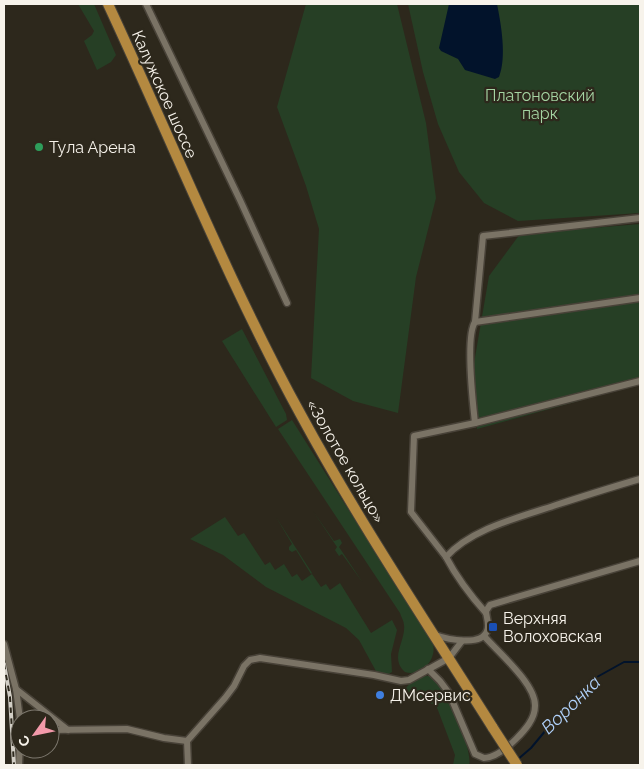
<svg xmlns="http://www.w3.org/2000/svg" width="644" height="769" font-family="Raleway,sans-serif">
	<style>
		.green { fill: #263f25 }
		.water { fill: #02132b }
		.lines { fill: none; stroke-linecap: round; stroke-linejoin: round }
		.stream { stroke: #02132b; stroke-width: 2 }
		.minor-casing { stroke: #484238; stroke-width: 9 }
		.primary-casing { stroke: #484238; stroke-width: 12 }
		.minor { stroke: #7a7365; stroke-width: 6 }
		.primary { stroke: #b48940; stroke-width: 10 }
		.rail-casing { stroke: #d2cec5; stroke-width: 4 }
		.rail { stroke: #2d281c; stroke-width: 2; stroke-dasharray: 5.5; stroke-linecap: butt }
		.primary-bridge-casing { stroke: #484238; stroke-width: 12; stroke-linecap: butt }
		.primary-bridge { stroke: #b48940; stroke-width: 10 }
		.leisure-dot { fill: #2e9e5b; stroke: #2d281c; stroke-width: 2 }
		.transit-dot { fill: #1a4fb4; stroke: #2d281c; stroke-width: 2 }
		.shop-dot { fill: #3f7fe0; stroke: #2d281c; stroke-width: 2 }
		.labels { text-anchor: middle; stroke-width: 4.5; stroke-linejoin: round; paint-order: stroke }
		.street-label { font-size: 16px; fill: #f7f3eb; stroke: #2d281c }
		.park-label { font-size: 16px; fill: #a4d4a2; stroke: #2d281c }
		.poi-label { font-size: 16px; fill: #f7f3eb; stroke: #2d281c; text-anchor: start }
		.water-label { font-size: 18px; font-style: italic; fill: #b0d1fa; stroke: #2d281c }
	</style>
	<rect width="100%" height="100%" fill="#2d281c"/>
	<g class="green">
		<polygon points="78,4 94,4 116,55 111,62 97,70 84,41 92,35 94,31"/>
		<polygon points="306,4 397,4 426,123 436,198 416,277 398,413 353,401 311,378 319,229 306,186 277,107"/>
		<polygon points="408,4 640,4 640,213 518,221 484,203 459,172 438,124 423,72"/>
		<polygon points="640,224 640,384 477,429 473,369 489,276 520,234"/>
		<polygon points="242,329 286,414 287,420 276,427 222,341"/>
		<path d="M292 420 433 644C437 660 421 677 405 672 389 658 406 641 404 625 404 621 401 617 400 613L278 429Z"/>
		<polygon points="313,511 334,541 340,539 342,543 339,547 363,583 342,554 339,556 335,550 337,547"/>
		<polygon points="225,517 238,536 244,533 265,565 270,562 275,570 284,564 292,577 297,574 302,581 312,574 321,587 326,584 330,590 340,583 371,633 392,620 397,630 391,654 392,672 387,675 377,673 359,640 346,628 266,587 223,555 190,539"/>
		<polygon points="276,517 312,573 311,574 296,550 292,552 289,550 289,547 292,544"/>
		<path d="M429 676C444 684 474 750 469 765H453L455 755 436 705 402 694C408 684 416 675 429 676Z"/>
	</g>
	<path class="water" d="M449 4H497C501 24 507 57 499 77L495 79 465 70 458 59 441 51 439 48Z"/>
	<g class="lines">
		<polyline class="stream" points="517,760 531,748 571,700 597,677 624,662 640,662"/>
		<g class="minor-casing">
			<g id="minor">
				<polyline points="146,4 240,200 287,303"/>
				<polyline points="475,322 640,298"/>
				<path d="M475 423C473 404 465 337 475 322L483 236 640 218"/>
				<polyline points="446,557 411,512 414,436 475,423 640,381"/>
				<path d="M486 613C470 595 457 578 446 557 472 528 521 517 556 505 584 496 612 487 640 479"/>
				<path d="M435 635C447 639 481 647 487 631 490 624 486 617 486 611L490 605 640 561"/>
				<polyline points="4,644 16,689 20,719"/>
				<path d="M428 669 440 681 449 693 475 754 484 758C496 758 508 747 516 739 525 730 535 719 535 706 536 684 498 652 484 636"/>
				<polyline points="16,689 68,730"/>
				<polyline points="50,730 127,729 164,738 187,741"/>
				<polyline points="187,741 225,698 234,686 244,666 250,660 260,658 374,675 401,681 409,680 449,658 462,641"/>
				<polyline points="187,741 188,765"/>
				<polyline points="19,765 20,743"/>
			</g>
		</g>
		<g class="primary-casing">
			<path id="primary" d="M108 4C172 141 228 282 301 415 359 522 428 625 493 728"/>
		</g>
		<use href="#minor" class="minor"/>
		<use href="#primary" class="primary"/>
		<g class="rail-casing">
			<polyline id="rail" points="4,664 10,697 14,765"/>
		</g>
		<use href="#rail" class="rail"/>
		<g class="primary-bridge-casing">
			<polyline id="primary-bridge" points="493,728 517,765"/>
		</g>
		<use href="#primary-bridge" class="primary-bridge"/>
	</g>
	<circle class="leisure-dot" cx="39" cy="147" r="5"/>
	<rect class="transit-dot" x="488" y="622" width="10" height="10" rx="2.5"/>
	<circle class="shop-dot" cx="380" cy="695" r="5"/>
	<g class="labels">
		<g class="street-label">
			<text transform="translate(165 94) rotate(66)" y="6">Калужское шоссе</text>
			<text transform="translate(346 461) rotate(60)" y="6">«Золотое кольцо»</text>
		</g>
		<g class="park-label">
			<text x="540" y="101">Платоновский<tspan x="540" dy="18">парк</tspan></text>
		</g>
		<g class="poi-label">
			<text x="49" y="153">Тула Арена</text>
			<text x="503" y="624">Верхняя<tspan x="503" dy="18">Волоховская</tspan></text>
			<text x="390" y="701">ДМсервис</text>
		</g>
		<g class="water-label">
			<text transform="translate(571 705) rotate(-44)" y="6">Воронка</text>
		</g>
	</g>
	<rect width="644" height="769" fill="none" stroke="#f7f3eb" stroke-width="10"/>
	<g transform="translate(35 734) rotate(237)"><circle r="24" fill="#2d281c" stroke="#7e796f"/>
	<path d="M0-4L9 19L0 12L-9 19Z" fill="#f39aaa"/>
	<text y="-8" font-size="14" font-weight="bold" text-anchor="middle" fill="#f7f3eb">С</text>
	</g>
</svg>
